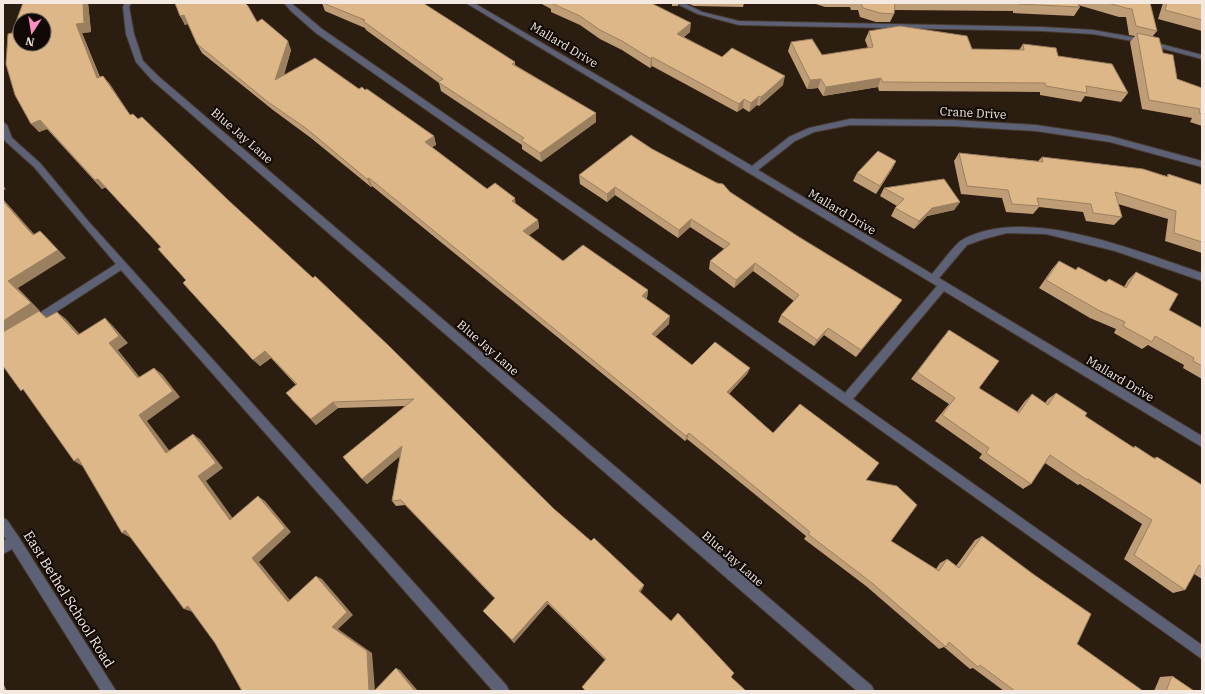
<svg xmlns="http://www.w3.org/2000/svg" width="1205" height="694" font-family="'IBM Plex Serif',serif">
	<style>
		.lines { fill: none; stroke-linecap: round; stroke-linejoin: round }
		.minor-casing { stroke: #483a2e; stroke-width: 2 }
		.minor { fill: #5c6176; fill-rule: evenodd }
		.wall { fill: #bf9d76 }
		.shaded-wall { fill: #9b8060 }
		.building { fill: #deb789; stroke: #9b8060; fill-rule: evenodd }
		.labels { text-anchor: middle; stroke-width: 4; stroke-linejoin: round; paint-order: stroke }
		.street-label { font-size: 12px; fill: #f3e9e1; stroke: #100905 }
		.near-street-label { font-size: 14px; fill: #f3e9e1; stroke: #100905 }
	</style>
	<rect width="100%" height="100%" fill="#2c1d11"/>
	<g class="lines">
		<g class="minor-casing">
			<g id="minor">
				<polygon points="125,3 131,3 129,7 134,34 143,61 158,76 872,686 874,691 857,691 152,80 136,62 126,34 123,7"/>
				<path d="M284 3H291L322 29 669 269 845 393 937 286 466 3H474L752 166 789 137 809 128 850 119 953 120 1036 125 1110 136 1202 161V167L1110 142 1036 131 953 126 850 125 814 132 795 141 758 170 932 274C939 266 954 245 962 240 1026 204 1138 252 1202 273V281L1115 251 1046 234 1007 233 984 239 967 245 939 278 1202 436V447L944 291 853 399 1202 645V659L663 275 316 33 291 11Z"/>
				<polygon points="675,3 684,3 702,12 739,21 1042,27 1093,30 1138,38 1202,55 1202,59 1138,42 1093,34 1042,31 739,25 698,14"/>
				<polygon points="3,122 7,125 12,138 40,163 88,221 507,686 509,691 493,691 121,270 36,325 30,325 28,322 30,319 116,264 34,167 5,141 3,136"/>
				<polygon points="3,518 7,520 18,536 116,691 101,691 12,549 3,554 3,541 6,539 3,535"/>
			</g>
		</g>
		<use href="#minor" class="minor"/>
	</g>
	<g class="wall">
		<polygon points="23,3 88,3 91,32 82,33 100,77 103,76 130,115 138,119 228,200 554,509 643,588 640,592 671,621 746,691 585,691 582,687 606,661 548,604 514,643 486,614 495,599 405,505 396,506 392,501 400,456 367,484 343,457 406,406 338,408 316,425 291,399 296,385 271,358 260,366 183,283 186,281 161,247 106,187 102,189 47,129 39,132 12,33"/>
		<polygon points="175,3 257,22 291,50 284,75 359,89 434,136 436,145 432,147 487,189 516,204 538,220 539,228 529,235 563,261 648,290 647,298 646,299 669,324 655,337 692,365 750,368 747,374 729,394 773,433 866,480 891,541 936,569 940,563 947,559 956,566 975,540 982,536 1077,644 1143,691 1004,691 973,668 970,669 944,647 939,649 866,586 804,539 806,536 687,439 685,441 372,186 371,187 311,138 273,110 202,53 197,44 188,24 185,25"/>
		<polygon points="322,3 423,3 515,62 515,65 596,113 596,122 541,162 522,149 522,145 441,91 439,83 366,30 365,28 325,11"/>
		<polygon points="540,3 651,3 690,32 684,37 722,57 783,85 759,106 757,105 749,112 743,108 737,112 652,66 650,68 622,50 600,39 580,25 551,12 551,9"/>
		<rect x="672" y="3" width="6" height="3"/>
		<polygon points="687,3 744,3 743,7 694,6"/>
		<polygon points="813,3 1150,3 1157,31 1152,37 1163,53 1177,79 1202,88 1202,126 1190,122 1192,118 1142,109 1130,42 1135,36 1129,35 1126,17 1119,17 1078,5 1080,7 1074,16 1013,13 1013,11 894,10 894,14 890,22 876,22 860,17 858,10 851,10 850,7 825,7"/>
		<polygon points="1163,3 1202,3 1202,31 1158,19"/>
		<polygon points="869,31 972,49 1019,50 1023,44 1058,56 1128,93 1121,102 1085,96 1081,102 1040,95 1040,92 879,91 878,87 823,96 818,88 807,89 788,51 791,42 822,55 868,48 865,40"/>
		<polygon points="652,149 730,192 897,307 856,357 824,335 814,346 778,322 781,315 794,301 753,271 734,288 709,269 710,261 724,249 690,227 678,238 615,195 607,202 580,184 579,175"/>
		<polygon points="959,153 1038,161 1042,157 1167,176 1168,174 1202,186 1202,253 1165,241 1168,219 1118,204 1122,217 1114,225 1086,221 1083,212 1039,207 1033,214 1006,212 1002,198 961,194 954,161"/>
		<polygon points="896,161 892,169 876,194 853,181 857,173"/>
		<polygon points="884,188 960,202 954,210 927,216 914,229 891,216 895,208 897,206 880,196"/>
		<polygon points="1059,261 1076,270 1078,267 1105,282 1109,279 1124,287 1128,280 1136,272 1169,310 1202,328 1202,379 1183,368 1184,365 1148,345 1142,349 1114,333 1116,329 1090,318 1039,288 1052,269"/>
		<polygon points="943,337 979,388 1017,412 1025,401 1032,394 1045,403 1048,399 1056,393 1085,416 1133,447 1135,446 1153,458 1157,457 1202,485 1202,579 1194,574 1185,590 1173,593 1124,559 1142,524 1080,484 1078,485 1045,463 1031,484 1023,489 979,458 982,454 935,421 949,404 911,379"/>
		<polygon points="1172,676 1194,691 1154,691 1160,677"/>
	</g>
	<g class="shaded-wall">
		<polygon points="83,3 88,3 91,32 82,33 103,87 97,78 76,24"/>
		<polygon points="184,15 190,23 185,25 180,16"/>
		<polygon points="691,23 690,32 676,43 677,34"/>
		<polygon points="288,41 291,50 279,89 275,80"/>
		<polygon points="652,57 652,66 650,68 651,59"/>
		<polygon points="103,76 110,84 136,124 130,115"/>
		<polygon points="785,76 783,85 759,106 761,97"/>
		<polygon points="881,78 878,87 823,96 826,87"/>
		<polygon points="821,79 818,88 807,89 810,80"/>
		<polygon points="759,96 757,105 749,112 751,103"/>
		<polygon points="744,99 743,108 737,112 739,104"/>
		<polygon points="596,113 596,122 541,162 540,153"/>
		<polygon points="40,120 47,129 39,132 31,124"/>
		<polygon points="434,136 436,145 427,150 425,142"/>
		<polygon points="896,161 892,169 876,194 880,186"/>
		<polygon points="369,178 372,186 371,187 367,179"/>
		<polygon points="98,179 106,187 102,189 95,180"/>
		<polygon points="3,186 6,189 3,190"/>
		<polygon points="615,187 615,195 607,202 607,194"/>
		<polygon points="515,198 516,206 512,201"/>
		<polygon points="3,199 42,243 33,235 3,201"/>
		<polygon points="960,202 954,210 927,216 914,229 919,221 932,208"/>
		<polygon points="691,219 690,227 678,238 679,230"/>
		<polygon points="538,220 539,228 524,239 523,231"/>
		<polygon points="40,231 48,239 66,258 18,288 40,311 39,311 48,318 3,334 3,321 8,281"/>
		<polygon points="755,263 753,271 734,288 736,280"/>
		<polygon points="648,290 647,298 641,303 642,296"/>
		<polygon points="902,300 897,307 856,357 861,350"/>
		<polygon points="57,312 66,319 87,342 78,335"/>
		<polygon points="670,316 669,324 651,341 652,334"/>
		<polygon points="105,318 113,326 128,343 118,350 146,385 138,378 109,343"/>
		<polygon points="828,328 824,335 814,346 817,340"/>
		<polygon points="265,351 271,358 260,366 253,360"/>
		<polygon points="154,368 162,374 180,397 147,421 175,458 166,453 139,415"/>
		<polygon points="750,368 747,374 725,398 727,392"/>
		<polygon points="333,402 338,408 316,425 311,419"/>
		<polygon points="689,433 687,439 685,441 686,436"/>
		<polygon points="193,434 201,440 223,468 206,481 237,524 230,520 198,476"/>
		<polygon points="402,446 406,451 367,484 362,479"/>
		<polygon points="78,458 84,467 74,461"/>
		<polygon points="258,496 265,501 291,532 259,562 294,605 288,602 252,558"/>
		<polygon points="125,530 131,538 122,533"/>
		<polygon points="316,576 322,579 353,615 338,629 372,653 375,691 369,691 332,627"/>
		<polygon points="644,585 643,588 639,594 639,591"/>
		<polygon points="547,601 548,604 514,643 512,640"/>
		<polygon points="188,606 193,612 184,609"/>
		<polygon points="396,668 400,670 418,691 415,691"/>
		<polygon points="3,683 7,691 3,691"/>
	</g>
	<g class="building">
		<path d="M23 3H83L84 23 76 24 97 78 103 76 130 115 133 114 138 119 142 117 228 200 313 278 315 276 389 346 554 509 591 541 594 538 644 585 639 591 671 621 678 613 734 673 731 677 746 691H586L582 687 606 659 547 601 512 640 483 611 495 598 401 500 392 501 402 446 362 479 343 457 414 399 333 402 311 419 286 393 297 384 265 351 253 360 183 283 186 280 158 249 161 247 98 179 95 180 40 120 31 124 15 95 6 64 8 34 12 33ZM20 20H44V44H20Z"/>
		<polygon points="175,3 245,3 248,6 257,22 262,19 288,41 275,80 315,58 359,89 362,87 365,90 367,89 434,136 425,142 487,189 495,183 515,198 512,201 538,220 523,231 563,261 583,245 648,290 642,296 670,316 652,334 692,365 715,342 750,368 727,392 773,433 800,404 879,463 866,480 897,486 917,505 891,541 939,571 947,559 959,568 982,536 1033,574 1091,614 1077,644 1143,691 1015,691 980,665 978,667 949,642 946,647 872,583 808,534 810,532 689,433 686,436 369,178 367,179 307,129 268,102 197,44 184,15 180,16"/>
		<polygon points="323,3 423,3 515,62 512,64 596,113 540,153 521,140 524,138 438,82 443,79 363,21 365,20"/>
		<polygon points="551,3 651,3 691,23 677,34 722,57 732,48 785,76 761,97 759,96 751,103 744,99 739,104 652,57 651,59 622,41 600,30 580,16"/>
		<polygon points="861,3 895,3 894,14 880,13 863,8"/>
		<polygon points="1018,3 1077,3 1080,7 1018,4"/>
		<polygon points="1108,3 1150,3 1157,31 1136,26 1132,9 1126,8"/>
		<polygon points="1167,3 1202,3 1202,20 1165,10"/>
		<polygon points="900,26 967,36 972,49 1024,50 1023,44 1056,48 1058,56 1112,64 1128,93 1086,86 1087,93 1046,86 1045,83 883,82 881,78 826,87 821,79 810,80 791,42 812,39 822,55 873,47 869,31"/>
		<polygon points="1137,33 1159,38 1163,53 1173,55 1177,79 1202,88 1202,114 1199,113 1200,109 1149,100"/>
		<polygon points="631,135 652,149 717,183 723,184 730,192 799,237 902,300 861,350 828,328 817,340 781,315 799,295 755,263 736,280 710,261 730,244 691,219 679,230 615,187 607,194 579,175"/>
		<polygon points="878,151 896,161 880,186 857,173"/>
		<polygon points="959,153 1043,162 1042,157 1143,169 1168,177 1168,174 1202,185 1202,242 1174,233 1176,211 1115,192 1122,217 1093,213 1091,204 1037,198 1039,206 1012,204 1008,190 967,186"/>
		<polygon points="944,179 960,202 932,208 919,221 895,208 904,199 884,188"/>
		<polygon points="3,201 33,235 40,231 58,250 8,281 31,303 3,321"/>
		<polygon points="1059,261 1076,270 1078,267 1106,282 1109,279 1126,288 1136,272 1178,294 1169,310 1202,328 1202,366 1193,361 1194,358 1155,336 1152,342 1123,326 1125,322 1098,310 1046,280"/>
		<polygon points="39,311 46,318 57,312 78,335 105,318 119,336 109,343 138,378 154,368 173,391 139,415 166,453 193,434 216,463 198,476 230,520 258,496 285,528 252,558 288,602 316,576 347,612 332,627 367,651 369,691 242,691 215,643 188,606 184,609 125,530 122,533 78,458 74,461 23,389 21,391 3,366 3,332"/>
		<polygon points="949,330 999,361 979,388 1019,413 1032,394 1048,405 1056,393 1087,413 1085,416 1134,448 1135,446 1155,459 1157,457 1202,485 1202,567 1199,565 1185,590 1134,555 1152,520 1088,479 1087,480 1050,455 1031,484 986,453 989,448 942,415 955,398 917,372"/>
		<polygon points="396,668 415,691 374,691"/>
		<polygon points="1172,676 1194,691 1166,691"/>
	</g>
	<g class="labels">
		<g class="street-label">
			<text transform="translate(564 45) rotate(31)" y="4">Mallard Drive</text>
			<text transform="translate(973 113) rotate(3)" y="4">Crane Drive</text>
			<text transform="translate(242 136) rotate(41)" y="4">Blue Jay Lane</text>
			<text transform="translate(842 212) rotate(31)" y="4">Mallard Drive</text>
			<text transform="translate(488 348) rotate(41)" y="4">Blue Jay Lane</text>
			<text transform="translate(1120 379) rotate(31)" y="4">Mallard Drive</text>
			<text transform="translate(733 559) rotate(41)" y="4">Blue Jay Lane</text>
		</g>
		<g class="near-street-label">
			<text transform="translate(69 599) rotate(58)" y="5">East Bethel School Road</text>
		</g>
	</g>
	<rect width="1205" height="694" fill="none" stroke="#f3e9e1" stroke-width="8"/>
	<g transform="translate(32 32) rotate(192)"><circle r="19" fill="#100905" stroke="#6b635d"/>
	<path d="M0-3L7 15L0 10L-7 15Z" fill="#fb8fc5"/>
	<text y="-6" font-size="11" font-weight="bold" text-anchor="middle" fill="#f3e9e1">N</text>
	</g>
</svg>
